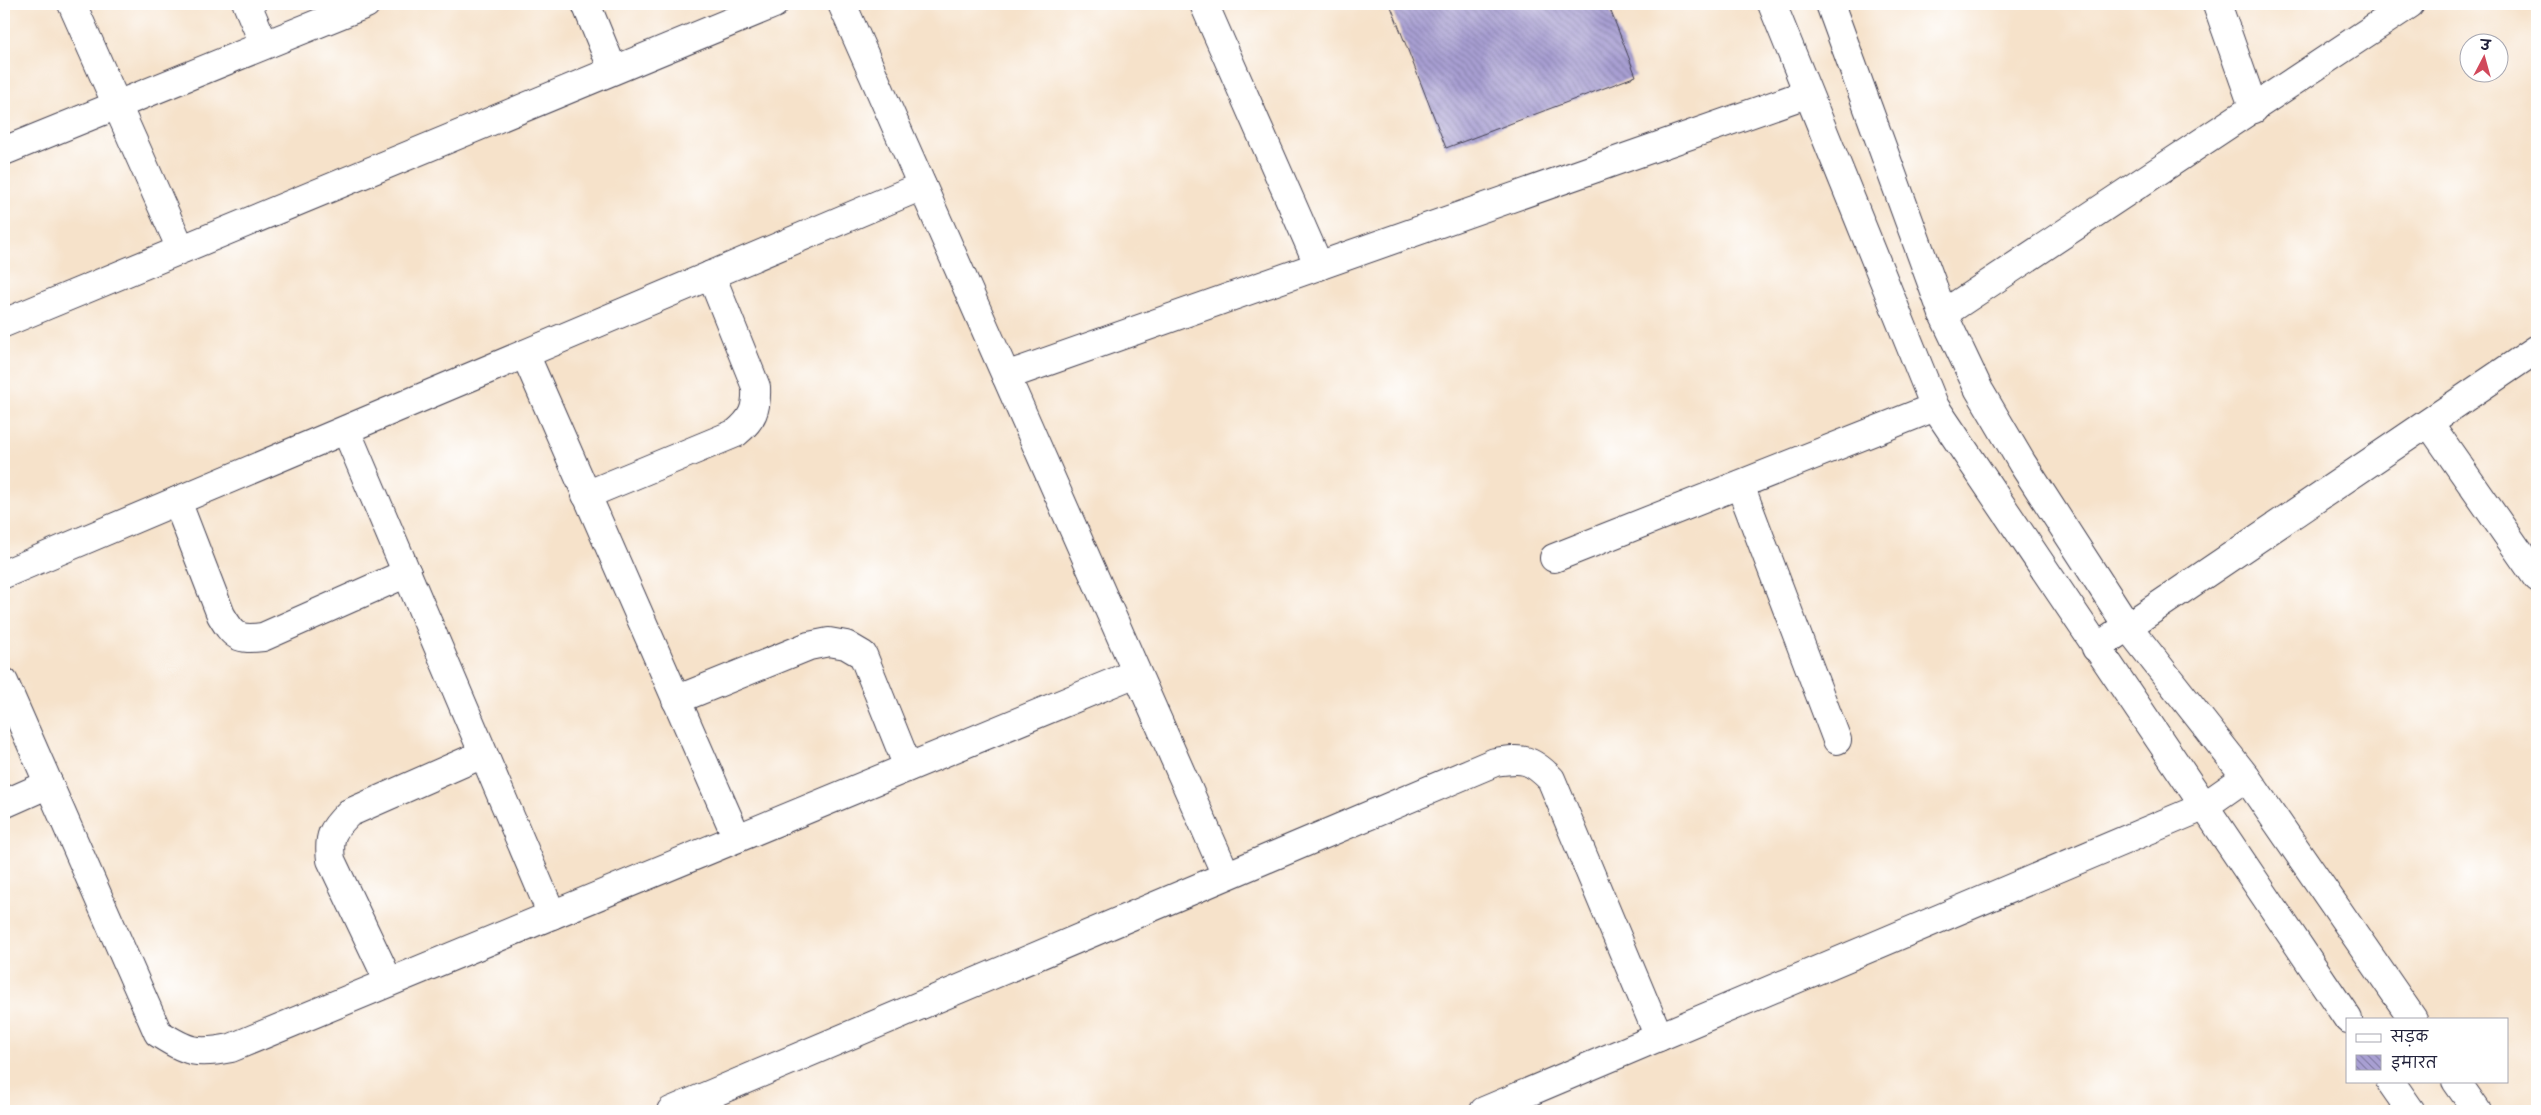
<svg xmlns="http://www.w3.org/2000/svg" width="2541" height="1115" font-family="Itim,'Playpen Sans Deva',sans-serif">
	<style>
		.building { fill: url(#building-back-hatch) }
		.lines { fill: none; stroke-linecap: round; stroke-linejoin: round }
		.minor-casing { stroke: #423f50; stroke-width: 30 }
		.major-casing { stroke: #423f50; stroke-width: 30 }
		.minor { stroke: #fff; stroke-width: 28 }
		.major { stroke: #fff; stroke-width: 28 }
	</style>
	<defs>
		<pattern id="building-back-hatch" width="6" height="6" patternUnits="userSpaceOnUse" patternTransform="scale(1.25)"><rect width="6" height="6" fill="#a89fd2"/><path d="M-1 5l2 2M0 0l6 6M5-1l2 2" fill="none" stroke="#8881ac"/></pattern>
	</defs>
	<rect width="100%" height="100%" fill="#fff"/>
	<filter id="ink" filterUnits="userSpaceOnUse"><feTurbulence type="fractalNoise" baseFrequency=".02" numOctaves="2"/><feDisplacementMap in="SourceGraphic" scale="10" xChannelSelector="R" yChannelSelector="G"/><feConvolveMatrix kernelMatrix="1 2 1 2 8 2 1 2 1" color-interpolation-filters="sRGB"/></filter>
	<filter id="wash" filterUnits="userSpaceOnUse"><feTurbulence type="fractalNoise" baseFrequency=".0096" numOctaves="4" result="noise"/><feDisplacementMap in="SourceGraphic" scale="20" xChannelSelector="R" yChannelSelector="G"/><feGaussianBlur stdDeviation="1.12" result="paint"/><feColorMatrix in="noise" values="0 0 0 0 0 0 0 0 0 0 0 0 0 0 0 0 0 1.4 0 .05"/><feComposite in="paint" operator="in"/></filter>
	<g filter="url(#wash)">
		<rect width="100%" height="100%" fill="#f6e2ca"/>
		<g id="blocks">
			<polygon class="building" points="1390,4 1608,4 1636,76 1446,148"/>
		</g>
	</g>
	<g filter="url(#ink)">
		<use href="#blocks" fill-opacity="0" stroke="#423f50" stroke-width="1"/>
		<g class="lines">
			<g class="minor-casing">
				<g id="minor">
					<polyline points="72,4 181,249"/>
					<polyline points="247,4 264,44"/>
					<polyline points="586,4 613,70"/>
					<polyline points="842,4 1226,875"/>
					<polyline points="1204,4 1319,266"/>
					<polyline points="2217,4 2254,109"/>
					<polyline points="4,151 366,4"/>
					<polyline points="1943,314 2410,4"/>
					<polyline points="4,323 774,4"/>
					<polyline points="525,354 737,838"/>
					<polyline points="1006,376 1806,94"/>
					<polyline points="2429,423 2537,578"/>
					<polyline points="346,430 552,915"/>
					<polyline points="1740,485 1837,740"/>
					<path d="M586 495 736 433C753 419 757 409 756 387L711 275"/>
					<path d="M177 501 221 615C234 637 238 640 263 637L407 573"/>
					<polyline points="1554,558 1935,407"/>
					<polyline points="4,574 922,186"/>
					<polyline points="2096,648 2537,349"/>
					<path d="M4 682 158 1033C188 1052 196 1055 231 1048L1136 673"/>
					<polyline points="676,700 809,646 829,642 846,645 863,655 908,767"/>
					<polyline points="4,804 49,784"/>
					<path d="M389 982 331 860C328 836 332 830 349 813L483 754"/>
					<path d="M671 1111 1495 762C1523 758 1530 758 1551 779L1659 1037"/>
					<polyline points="1484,1111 2203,807 2246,777"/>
				</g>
			</g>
			<g class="major-casing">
				<g id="major">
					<polyline points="1772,4 1935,407 2348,1019"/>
					<polyline points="1830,4 1943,314 1979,390 2022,463 2128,627 2246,777 2413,1019"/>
					<polyline points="2390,1081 2411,1111"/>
					<polyline points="2456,1081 2477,1111"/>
				</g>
			</g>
			<use href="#minor" class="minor"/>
			<use href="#major" class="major"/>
		</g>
	</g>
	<rect width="2541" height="1115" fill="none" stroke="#fff" stroke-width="20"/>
	<rect x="2346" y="1018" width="162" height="65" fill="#ffffff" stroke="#a7a7b1"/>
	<rect x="2356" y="1034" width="25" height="8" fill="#ffffff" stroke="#a7a7b1"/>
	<text x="2391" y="1042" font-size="15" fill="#22223b">सड़क</text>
	<rect x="2356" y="1055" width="25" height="15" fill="url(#building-back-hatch)" stroke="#a7a7b1"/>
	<text x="2391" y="1068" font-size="15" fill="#22223b">इमारत</text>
	<g transform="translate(2484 58) rotate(6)"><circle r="24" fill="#ffffff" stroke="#a7a7b1"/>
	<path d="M0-4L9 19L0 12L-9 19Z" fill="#d1495b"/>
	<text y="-8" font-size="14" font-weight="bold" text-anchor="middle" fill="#22223b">उ</text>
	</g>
</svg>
